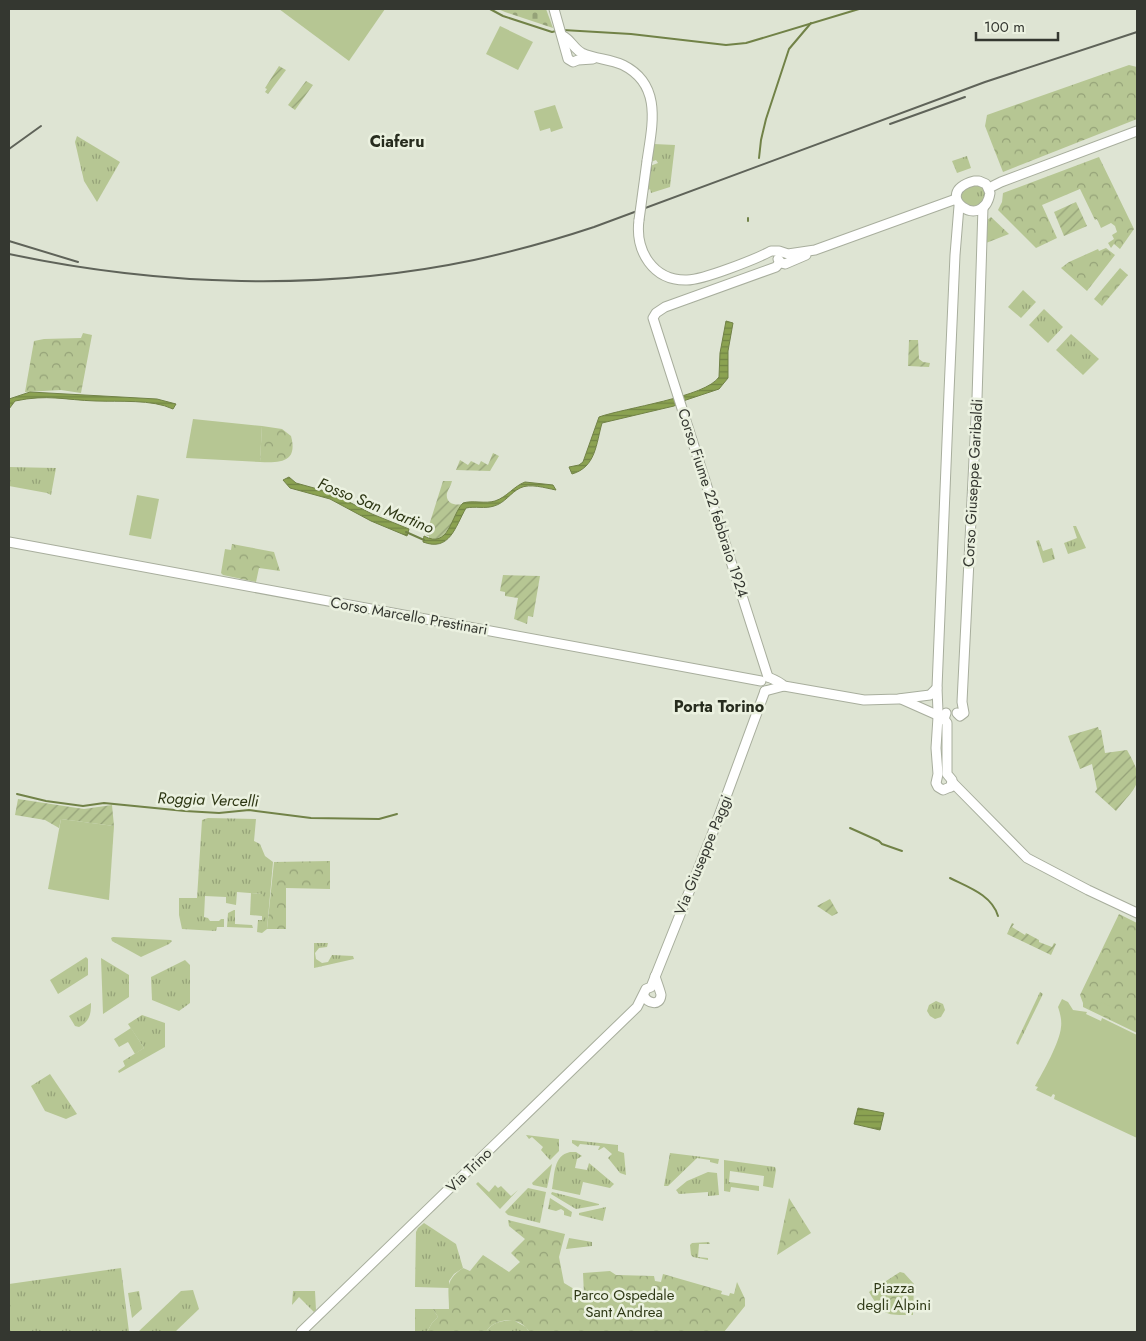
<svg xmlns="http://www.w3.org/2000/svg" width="1146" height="1341" font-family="Jost,sans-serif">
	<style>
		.grass { fill: url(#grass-tufts) }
		.forest { fill: url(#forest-crowns) }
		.cemetery { fill: url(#cemetery-stones) }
		.garden { fill: url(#garden-furrows) }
		.pitch { fill: #b6c693 }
		.water { fill: url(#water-rules); stroke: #718247 }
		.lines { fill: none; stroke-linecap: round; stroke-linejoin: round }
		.stream { stroke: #718247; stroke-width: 2 }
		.secondary-casing { stroke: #a8ae9d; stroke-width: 11 }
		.secondary { stroke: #fff; stroke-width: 9 }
		.rail { stroke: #5f6359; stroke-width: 2 }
		.secondary-bridge-casing { stroke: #a8ae9d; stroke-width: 11; stroke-linecap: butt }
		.secondary-bridge { stroke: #fff; stroke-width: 9 }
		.labels { text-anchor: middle; stroke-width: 5; stroke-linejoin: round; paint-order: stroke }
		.street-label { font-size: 15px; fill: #343730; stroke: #ebf1e0 }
		.park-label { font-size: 15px; fill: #303a17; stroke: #ebf1e0 }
		.neighbourhood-label { font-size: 16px; font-weight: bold; fill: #272c1e; stroke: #ebf1e0 }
		.water-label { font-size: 16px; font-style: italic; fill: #2d3613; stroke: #ebf1e0 }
	</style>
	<defs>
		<pattern id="grass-tufts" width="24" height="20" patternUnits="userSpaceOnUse" patternTransform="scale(1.25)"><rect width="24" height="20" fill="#b6c693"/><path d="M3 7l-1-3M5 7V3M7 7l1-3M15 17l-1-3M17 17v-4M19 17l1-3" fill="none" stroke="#95a278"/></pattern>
		<pattern id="forest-crowns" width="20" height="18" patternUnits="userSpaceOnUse" patternTransform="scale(1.25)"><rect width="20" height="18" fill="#b6c693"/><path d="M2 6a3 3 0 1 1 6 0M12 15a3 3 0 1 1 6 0" fill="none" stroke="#95a278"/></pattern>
		<pattern id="cemetery-stones" width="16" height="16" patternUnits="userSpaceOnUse" patternTransform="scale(1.25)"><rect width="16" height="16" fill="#b6c693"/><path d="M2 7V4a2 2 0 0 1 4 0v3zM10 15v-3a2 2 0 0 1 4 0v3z" fill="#95a278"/></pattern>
		<pattern id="garden-furrows" width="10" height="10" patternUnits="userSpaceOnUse" patternTransform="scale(1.25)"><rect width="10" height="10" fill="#b6c693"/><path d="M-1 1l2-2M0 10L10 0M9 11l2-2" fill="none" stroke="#95a278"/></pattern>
		<pattern id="water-rules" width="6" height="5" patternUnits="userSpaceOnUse" patternTransform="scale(1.25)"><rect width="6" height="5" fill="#8ba251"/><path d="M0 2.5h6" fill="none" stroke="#728544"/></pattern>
	</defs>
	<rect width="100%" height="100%" fill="#dee4d3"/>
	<g class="grass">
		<polygon points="77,136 120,162 97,202 84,181 75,142"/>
		<polygon points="654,144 675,145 670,187 651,193 650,189 647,191 650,166 658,163 656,160 651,162"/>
		<polygon points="967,156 971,168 957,173 952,161"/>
		<polygon points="977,185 984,188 987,195 979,207 966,208 959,195 963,189"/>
		<polygon points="1023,290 1036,302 1021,318 1008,307"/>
		<polygon points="1044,309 1063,327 1048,343 1029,325"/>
		<polygon points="1071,334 1099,359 1083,375 1056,350"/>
		<polygon points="9,467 56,468 51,495 47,493 9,486"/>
		<polygon points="1073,526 1076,526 1086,548 1068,554 1064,543 1077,538"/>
		<polygon points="1039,540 1043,551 1052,548 1055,559 1043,563 1036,541"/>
		<polygon points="208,818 256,819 254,841 260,844 265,856 273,862 267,929 262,933 257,932 258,920 262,920 262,894 237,892 236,905 226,903 226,897 205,896 204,917 208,918 210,921 219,921 221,919 224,919 224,927 217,927 216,931 182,929 179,915 179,898 197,898 202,820"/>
		<polygon points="234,910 235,910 235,924 252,925 253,928 227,927 228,913"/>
		<polygon points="113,937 171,940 172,941 169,944 141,957 112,941 111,938"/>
		<polygon points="314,943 328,943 327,947 319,948 315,953 316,959 322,963 328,962 332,955 353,956 354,959 314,968"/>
		<polygon points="86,957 88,959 88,975 58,994 50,980"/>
		<polygon points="101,958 129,975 129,997 103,1014"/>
		<polygon points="185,960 190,965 190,1003 179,1011 152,1000 151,977"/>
		<polygon points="1040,992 1043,994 1018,1045 1016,1043"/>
		<polygon points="936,1001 943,1004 945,1010 941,1017 935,1019 930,1016 927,1011 929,1005"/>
		<path d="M91 1003C91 1014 90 1021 79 1027L75 1026 69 1016Z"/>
		<polygon points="142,1015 165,1023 165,1047 119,1073 118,1071 125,1066 123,1061 144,1048 128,1024"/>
		<polygon points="50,1074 77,1114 66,1119 45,1111 31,1086"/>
		<polygon points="526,1135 559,1139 559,1151 550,1160 541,1150 543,1147 532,1137 529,1139"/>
		<polygon points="572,1140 618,1145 618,1151 624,1153 626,1175 620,1173 608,1158 612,1154 604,1147 599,1150 598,1150 600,1146 580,1144 578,1147 572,1143"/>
		<path d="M570 1152H576L582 1156 577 1159 575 1168 587 1170 589 1163 614 1184 610 1188 583 1182 580 1195 552 1189C555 1174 553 1156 570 1152Z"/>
		<polygon points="670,1153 719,1159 718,1164 710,1162 710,1160 697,1158 668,1186 664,1186"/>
		<polygon points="724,1160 775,1167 776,1170 773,1188 763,1186 764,1176 730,1171 729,1182 759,1186 759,1191 731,1187 730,1192 724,1191"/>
		<polygon points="552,1164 547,1188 533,1185 532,1183"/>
		<polygon points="708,1172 717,1173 719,1195 708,1196 708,1192 679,1194 676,1190 687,1181"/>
		<polygon points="478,1182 489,1192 495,1185 498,1188 501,1186 511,1196 518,1190 500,1209 476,1184"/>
		<polygon points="528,1188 546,1192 540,1223 508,1215 505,1212"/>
		<polygon points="552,1192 599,1204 599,1205 576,1209 551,1194"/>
		<polygon points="550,1198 572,1212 571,1217 564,1215 564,1211 561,1209 556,1211 548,1209"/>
		<polygon points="606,1207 603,1221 579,1215 579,1213"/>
		<polygon points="424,1223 456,1244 463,1268 454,1274 449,1281 449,1288 415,1287 416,1232 418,1228"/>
		<polygon points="569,1238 592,1242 592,1246 566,1249"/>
		<polygon points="709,1242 710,1244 699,1244 698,1257 708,1258 708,1260 693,1257 691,1255 690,1245 692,1243"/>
		<polygon points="121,1268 129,1332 9,1332 9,1284"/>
		<polygon points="193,1290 199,1309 175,1332 138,1332 181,1291"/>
		<polygon points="139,1291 142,1309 132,1318 128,1293"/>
		<polygon points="293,1291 315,1291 316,1310 314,1312 299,1297 292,1305"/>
		<polygon points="415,1309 433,1309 438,1317 432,1323 427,1332 415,1332"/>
		<path d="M513 1320 526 1327 529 1332H486C492 1322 501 1321 513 1320Z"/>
	</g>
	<g class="forest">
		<polygon points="1129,65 1137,67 1137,119 1003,172 985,126 987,115"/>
		<polygon points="1099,157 1134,229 1120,249 1114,244 1111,248 1108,243 1114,239 1112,235 1117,232 1115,226 1111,223 1101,228 1097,219 1095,220 1080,189 1042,205 1057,238 1036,248 998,210 1002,202 1003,193"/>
		<polygon points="991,217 1009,234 986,243 987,220"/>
		<polygon points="1106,248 1115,255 1087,291 1061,268 1069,262 1098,249 1099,251"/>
		<polygon points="1120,268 1128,275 1102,306 1094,299"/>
		<polygon points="83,333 92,335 81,393 61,390 25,392 34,341 44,339 81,338"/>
		<path d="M262 426 282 429 291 436C298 462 281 463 260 462Z"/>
		<polygon points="232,544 274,552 280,571 259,568 256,582 223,575 221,573 225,549 231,550"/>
		<polygon points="330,861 330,889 286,888 286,929 267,929 274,862"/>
		<polygon points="1119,914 1137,923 1137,1033 1083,1007 1083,1003 1080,995"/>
		<polygon points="789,1198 811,1233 777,1255"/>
		<path d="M508 1220 565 1234 559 1257 564 1283 584 1295 583 1273 610 1271 616 1275 654 1276 655 1281 661 1282 663 1274 722 1291 721 1294 729 1296 730 1293 734 1294 737 1282 745 1299V1306L724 1332H529C521 1316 495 1317 486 1332H427L432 1323 438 1317 433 1309H449C449 1288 444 1281 463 1268L470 1271 483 1255 509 1272 520 1262 511 1253 525 1239 509 1226Z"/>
		<path d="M900 1272 904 1273 914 1284 913 1315C885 1315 883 1316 869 1292Z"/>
	</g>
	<polygon class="cemetery" points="498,9 546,9 553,28 505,12"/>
	<g class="garden">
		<polygon points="279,66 286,70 268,94 265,92 267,89 265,88"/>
		<polygon points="306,81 313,85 295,110 288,105"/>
		<polygon points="1076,202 1087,226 1064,236 1054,212"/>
		<polygon points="909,340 918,340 919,359 923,362 930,363 929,367 908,366"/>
		<polygon points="493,453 499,456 490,471 456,470 460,460 468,465 471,461 479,465 481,461 488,465"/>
		<path d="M443 481H452C451 486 448 489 447 493 445 503 455 506 462 504L451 526 440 539 434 540 429 539V536L426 535Z"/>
		<polygon points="503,575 540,576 533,617 528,616 527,624 514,619 518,598 505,596 505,592 500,591"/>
		<path d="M1098 727 1099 730H1101L1105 753 1127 750C1146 783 1138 784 1116 811L1095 792 1097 789 1092 764 1080 769 1068 736Z"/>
		<polygon points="18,799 84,809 112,805 114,826 61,819 59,828 45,820 15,815"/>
		<polygon points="830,899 838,913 832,916 817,906"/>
		<polygon points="1012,923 1014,924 1012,927 1025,935 1026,933 1039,940 1039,942 1052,947 1054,943 1056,944 1051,955 1007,934"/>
	</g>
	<g class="pitch">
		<polygon points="279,9 385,9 349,61"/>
		<polygon points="500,26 533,42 518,70 486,54"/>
		<polygon points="555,105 563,128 551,132 550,128 540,131 534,111"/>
		<polygon points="193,419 262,426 260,462 186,458"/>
		<polygon points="137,495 159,499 151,539 129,535"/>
		<polygon points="61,819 114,826 109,900 48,889"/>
		<polygon points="251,893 262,894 262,916 250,915"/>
		<path d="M1062 999 1068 1002 1073 1010 1087 1012 1086 1014 1101 1021 1102 1018 1137 1035V1138L1054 1099 1055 1095 1053 1094 1051 1097 1036 1090 1038 1087 1035 1086C1043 1072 1060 1042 1061 1027 1062 1020 1060 1013 1058 1007Z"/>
		<polygon points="1102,1002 1125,1014 1120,1023 1097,1011"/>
		<polygon points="131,1028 144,1048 135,1054 128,1042 119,1047 114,1039"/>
	</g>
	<g class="water">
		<path d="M726 321 733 323 728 351V378L719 389 686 400 674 406 602 423C596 444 596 467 572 474L569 467 579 465 583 462 599 417C624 408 706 397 719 377L720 353Z"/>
		<path d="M30 392 157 399 176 404 173 409C152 399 119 402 96 401 64 400 48 394 15 401L9 409V399Z"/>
		<polygon points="289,477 296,483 332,493 372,514 409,529 407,536 371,521 330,499 290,488 283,480"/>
		<path d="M525 482 553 485 556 490C545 488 530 483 520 488 510 493 505 503 494 506 485 509 475 506 466 508 455 527 450 552 423 542L424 536C449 550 451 515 463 503 473 500 485 504 495 501 507 497 514 486 525 482Z"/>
		<polygon points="858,1108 884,1113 880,1130 854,1124"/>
	</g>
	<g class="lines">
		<g class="stream">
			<polyline points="490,9 503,16 552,32 556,31"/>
			<polyline points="563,30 631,34 726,45 746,43 859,9"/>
			<polyline points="759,158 761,140 766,119 789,49 811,23"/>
			<polyline points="748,221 748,218"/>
			<polyline points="406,532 424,540"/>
			<polyline points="17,794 46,801 83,806 104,803 185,811 219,813 249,810 311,818 379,819 397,814"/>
			<polyline points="850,828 879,841 882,844 902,851"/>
			<path d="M950 878C968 887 992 895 998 916"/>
		</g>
		<g class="secondary-casing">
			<g id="secondary">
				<polyline points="554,9 568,59 573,62 578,60 593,59"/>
				<path d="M563 36C571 40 574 49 582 53 595 59 610 59 623 65 663 85 652 126 647 161"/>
				<path d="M974 181H979L986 184 990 193C983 234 929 193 974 181Z"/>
				<polyline points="989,188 1001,182 1137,131"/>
				<path d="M639 220C635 251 653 281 687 280 703 280 756 259 771 251H779L788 254 815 250 956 199"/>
				<polyline points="778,259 781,263 785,264 806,255"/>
				<polyline points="9,542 761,681"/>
				<polyline points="768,677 653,318 656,313 665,307 776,267 780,262"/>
				<path d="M768 677C773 679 780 682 784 686L864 700 898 699 930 695 937 688"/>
				<polyline points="765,691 784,686"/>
				<polyline points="901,699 937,715"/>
				<polyline points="938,712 937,688 949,392 955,255 959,206"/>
				<polyline points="946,713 944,719 947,723 947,774 952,780 951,787"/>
				<polyline points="957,713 960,716 964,713 962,702 977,398 983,207"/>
				<polyline points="938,717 936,748 938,774 936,783 938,787 943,790 950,787"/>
				<polyline points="952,782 1027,858 1088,890 1137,913"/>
				<path d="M644 996C647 1003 660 1007 661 995 661 993 656 980 655 976"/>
				<polyline points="301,1332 637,1007 646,989 651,987 713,832 765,691"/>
			</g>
		</g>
		<use href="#secondary" class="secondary"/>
		<g class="rail">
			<polyline points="890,124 965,97"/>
			<polyline points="9,149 41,126"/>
			<polyline points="9,241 78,262"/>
			<path d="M9 254C160 286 322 292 474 260 515 251 555 240 594 227L985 82 1137 32"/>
		</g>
		<g class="secondary-bridge-casing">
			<polyline id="secondary-bridge" points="639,220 647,161"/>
		</g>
		<use href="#secondary-bridge" class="secondary-bridge"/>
	</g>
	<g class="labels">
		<g class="street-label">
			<text transform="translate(973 483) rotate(-87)" y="5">Corso Giuseppe Garibaldi</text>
			<text transform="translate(713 503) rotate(72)" y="5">Corso Fiume 22 febbraio 1924</text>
			<text transform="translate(409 616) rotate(10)" y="5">Corso Marcello Prestinari</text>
			<text transform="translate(703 855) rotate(-68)" y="5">Via Giuseppe Paggi</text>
			<text transform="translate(469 1170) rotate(-44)" y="5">Via Trino</text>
		</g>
		<g class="park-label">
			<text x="894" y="1293">Piazza<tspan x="894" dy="17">degli Alpini</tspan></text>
			<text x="624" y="1300">Parco Ospedale<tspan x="624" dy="17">Sant Andrea</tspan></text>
		</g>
		<g class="neighbourhood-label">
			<text x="397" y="147">Ciaferu</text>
			<text x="719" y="712">Porta Torino</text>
		</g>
		<g class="water-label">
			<text transform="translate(376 505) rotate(22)" y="6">Fosso San Martino</text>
			<text transform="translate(208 799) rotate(2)" y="6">Roggia Vercelli</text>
		</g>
	</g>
	<rect width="1146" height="1341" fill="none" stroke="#343730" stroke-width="20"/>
	<path d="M976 32v8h82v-8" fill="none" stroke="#343730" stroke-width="2.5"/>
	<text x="984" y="32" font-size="15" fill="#343730" stroke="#ebf1e0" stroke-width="4" paint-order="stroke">100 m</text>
</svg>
